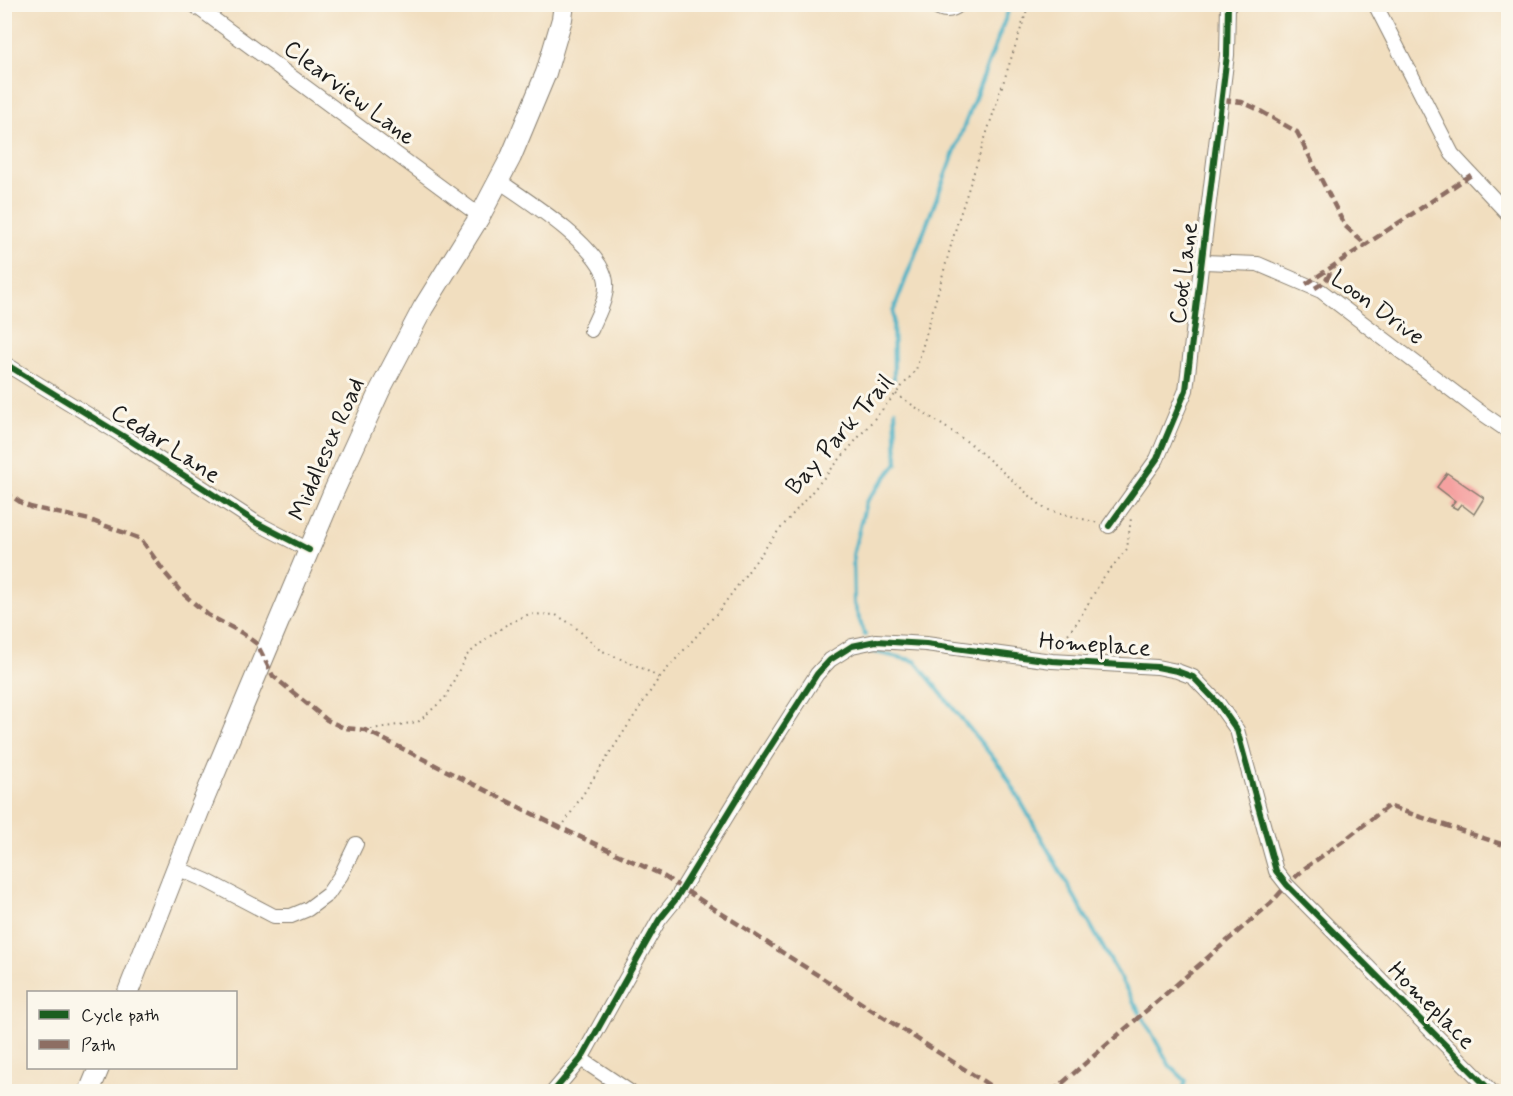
<svg xmlns="http://www.w3.org/2000/svg" width="1513" height="1096" font-family="Mynerve,sans-serif">
	<style>
		.lines { fill: none; stroke-linecap: round; stroke-linejoin: round }
		.stream { stroke: #47b1c5; stroke-width: 4 }
		.building { fill: #f5a1a0 }
		.minor-casing { stroke: #867d6e; stroke-width: 16 }
		.secondary-casing { stroke: #867d6e; stroke-width: 22 }
		.path { stroke: #867d6e; stroke-width: 2; stroke-dasharray: 1.5 4.5; stroke-linecap: butt }
		.minor { stroke: #fff; stroke-width: 14 }
		.secondary { stroke: #fff; stroke-width: 20 }
		.quiet { stroke: #8d6e63; stroke-width: 4.5; stroke-dasharray: 9 4.5; stroke-linecap: butt }
		.cycleway-casing { stroke: #fbf7ec; stroke-width: 10 }
		.cycleway { stroke: #1b5e20; stroke-width: 6 }
		.labels { text-anchor: middle; stroke-width: 6; stroke-linejoin: round; paint-order: stroke }
		.street-label { font-size: 24px; fill: #1c1c1c; stroke: #fbf7ec }
	</style>
	<rect width="100%" height="100%" fill="#fbf7ec"/>
	<filter id="ink" filterUnits="userSpaceOnUse"><feTurbulence type="fractalNoise" baseFrequency=".0167" numOctaves="2"/><feDisplacementMap in="SourceGraphic" scale="12" xChannelSelector="R" yChannelSelector="G"/><feConvolveMatrix kernelMatrix="1 2 1 2 8 2 1 2 1" color-interpolation-filters="sRGB"/></filter>
	<filter id="wash" filterUnits="userSpaceOnUse"><feTurbulence type="fractalNoise" baseFrequency=".008" numOctaves="4" result="noise"/><feDisplacementMap in="SourceGraphic" scale="24" xChannelSelector="R" yChannelSelector="G"/><feGaussianBlur stdDeviation="1.35" result="paint"/><feColorMatrix in="noise" values="0 0 0 0 0 0 0 0 0 0 0 0 0 0 0 0 0 1.4 0 .05"/><feComposite in="paint" operator="in"/></filter>
	<g filter="url(#wash)">
		<rect width="100%" height="100%" fill="#f1debf"/>
		<g class="lines">
			<g class="stream">
				<polyline points="894,379 893,312 1011,4"/>
				<polyline points="865,635 854,604 853,555 866,502 897,463 895,410"/>
				<polyline points="871,651 915,661 1003,770 1140,1013"/>
				<polyline points="1143,1018 1170,1066 1186,1081 1182,1092"/>
			</g>
		</g>
		<g id="blocks">
			<polygon class="building" points="1447,473 1484,498 1474,514 1461,504 1457,509 1451,506 1455,501 1437,487"/>
		</g>
	</g>
	<g filter="url(#ink)">
		<use href="#blocks" fill-opacity="0" stroke="#867d6e" stroke-width="1.5"/>
		<g class="lines">
			<g class="minor-casing">
				<g id="minor">
					<polyline points="193,4 480,216"/>
					<path d="M933 4C942 12 951 12 960 4"/>
					<polyline points="1375,4 1452,154 1508,214"/>
					<path d="M499 181C528 201 595 243 605 277 610 294 598 314 591 330"/>
					<polyline points="1203,262 1258,264 1321,291 1479,411 1508,431"/>
					<polyline points="4,363 128,439 257,523 309,550"/>
					<polyline points="1109,526 1157,459 1186,390 1227,55 1228,4"/>
					<polyline points="177,868 207,881 274,916 291,916 308,909 328,894 341,875 356,844"/>
					<polyline points="581,1059 630,1092"/>
					<polyline points="553,1092 581,1059 659,920 676,899 745,786 817,674 830,660 852,646 876,641 926,644 1052,661 1157,667 1177,671 1193,677 1218,703 1237,730 1276,871 1287,885 1492,1092"/>
				</g>
			</g>
			<g class="secondary-casing">
				<g id="secondary">
					<polyline points="128,992 199,811 333,493 380,390 423,308 480,216 511,157 546,73 562,19 564,4"/>
					<polyline points="89,1092 99,1068"/>
				</g>
			</g>
			<g class="path">
				<polyline points="896,394 972,445 1045,509 1098,523"/>
				<polyline points="1057,648 1078,621 1103,578 1127,549 1131,518"/>
				<polyline points="365,730 418,722 445,698 466,656 486,639 506,625 529,614 556,615 573,625 600,650 644,669 659,678"/>
				<polyline points="561,828 659,678 718,612 775,535 916,370 957,224 1029,4"/>
			</g>
			<use href="#minor" class="minor"/>
			<use href="#secondary" class="secondary"/>
			<g class="quiet">
				<polyline points="1222,100 1242,102 1255,108 1297,132 1345,226 1365,244"/>
				<polyline points="1306,284 1471,175"/>
				<path d="M1315 288C1323 283 1331 278 1330 268"/>
				<polyline points="4,491 20,502 30,507 90,520 141,539 165,573 181,592 208,615 242,633 257,644 273,676 327,720 344,728 365,730 561,828 660,874 1000,1092"/>
				<polyline points="1052,1092 1271,903 1287,885 1305,868 1346,839 1388,806 1501,844 1508,848"/>
			</g>
			<g class="cycleway-casing">
				<g id="cycleway">
					<polyline points="4,363 128,439 257,523 309,550"/>
					<polyline points="1109,526 1157,459 1186,390 1227,55 1228,4"/>
					<polyline points="553,1092 581,1059 659,920 676,899 745,786 817,674 830,660 852,646 876,641 926,644 1052,661 1157,667 1177,671 1193,677 1218,703 1237,730 1276,871 1287,885 1492,1092"/>
				</g>
			</g>
			<use href="#cycleway" class="cycleway"/>
		</g>
	</g>
	<g class="labels">
		<g class="street-label">
			<text transform="translate(350 92) rotate(37)" y="8">Clearview Lane</text>
			<text transform="translate(1183 273) rotate(-83)" y="8">Coot Lane</text>
			<text transform="translate(1378 307) rotate(36)" y="8">Loon Drive</text>
			<text transform="translate(839 434) rotate(-49)" y="8">Bay Park Trail</text>
			<text transform="translate(166 443) rotate(33)" y="8">Cedar Lane</text>
			<text transform="translate(326 449) rotate(-66)" y="8">Middlesex Road</text>
			<text transform="translate(1095 644) rotate(4)" y="8">Homeplace</text>
			<text transform="translate(1432 1005) rotate(45)" y="8">Homeplace</text>
		</g>
	</g>
	<rect width="1513" height="1096" fill="none" stroke="#fbf7ec" stroke-width="24"/>
	<rect x="27" y="991" width="210" height="78" fill="#fbf7ec" stroke="#a29f99" stroke-width="1.5"/>
	<rect x="39" y="1010" width="30" height="9" fill="#1b5e20" stroke="#a29f99" stroke-width="1.5"/>
	<text x="81" y="1021" font-size="18" fill="#1c1c1c">Cycle path</text>
	<rect x="39" y="1040" width="30" height="9" fill="#8d6e63" stroke="#a29f99" stroke-width="1.5"/>
	<text x="81" y="1051" font-size="18" fill="#1c1c1c">Path</text>
</svg>
